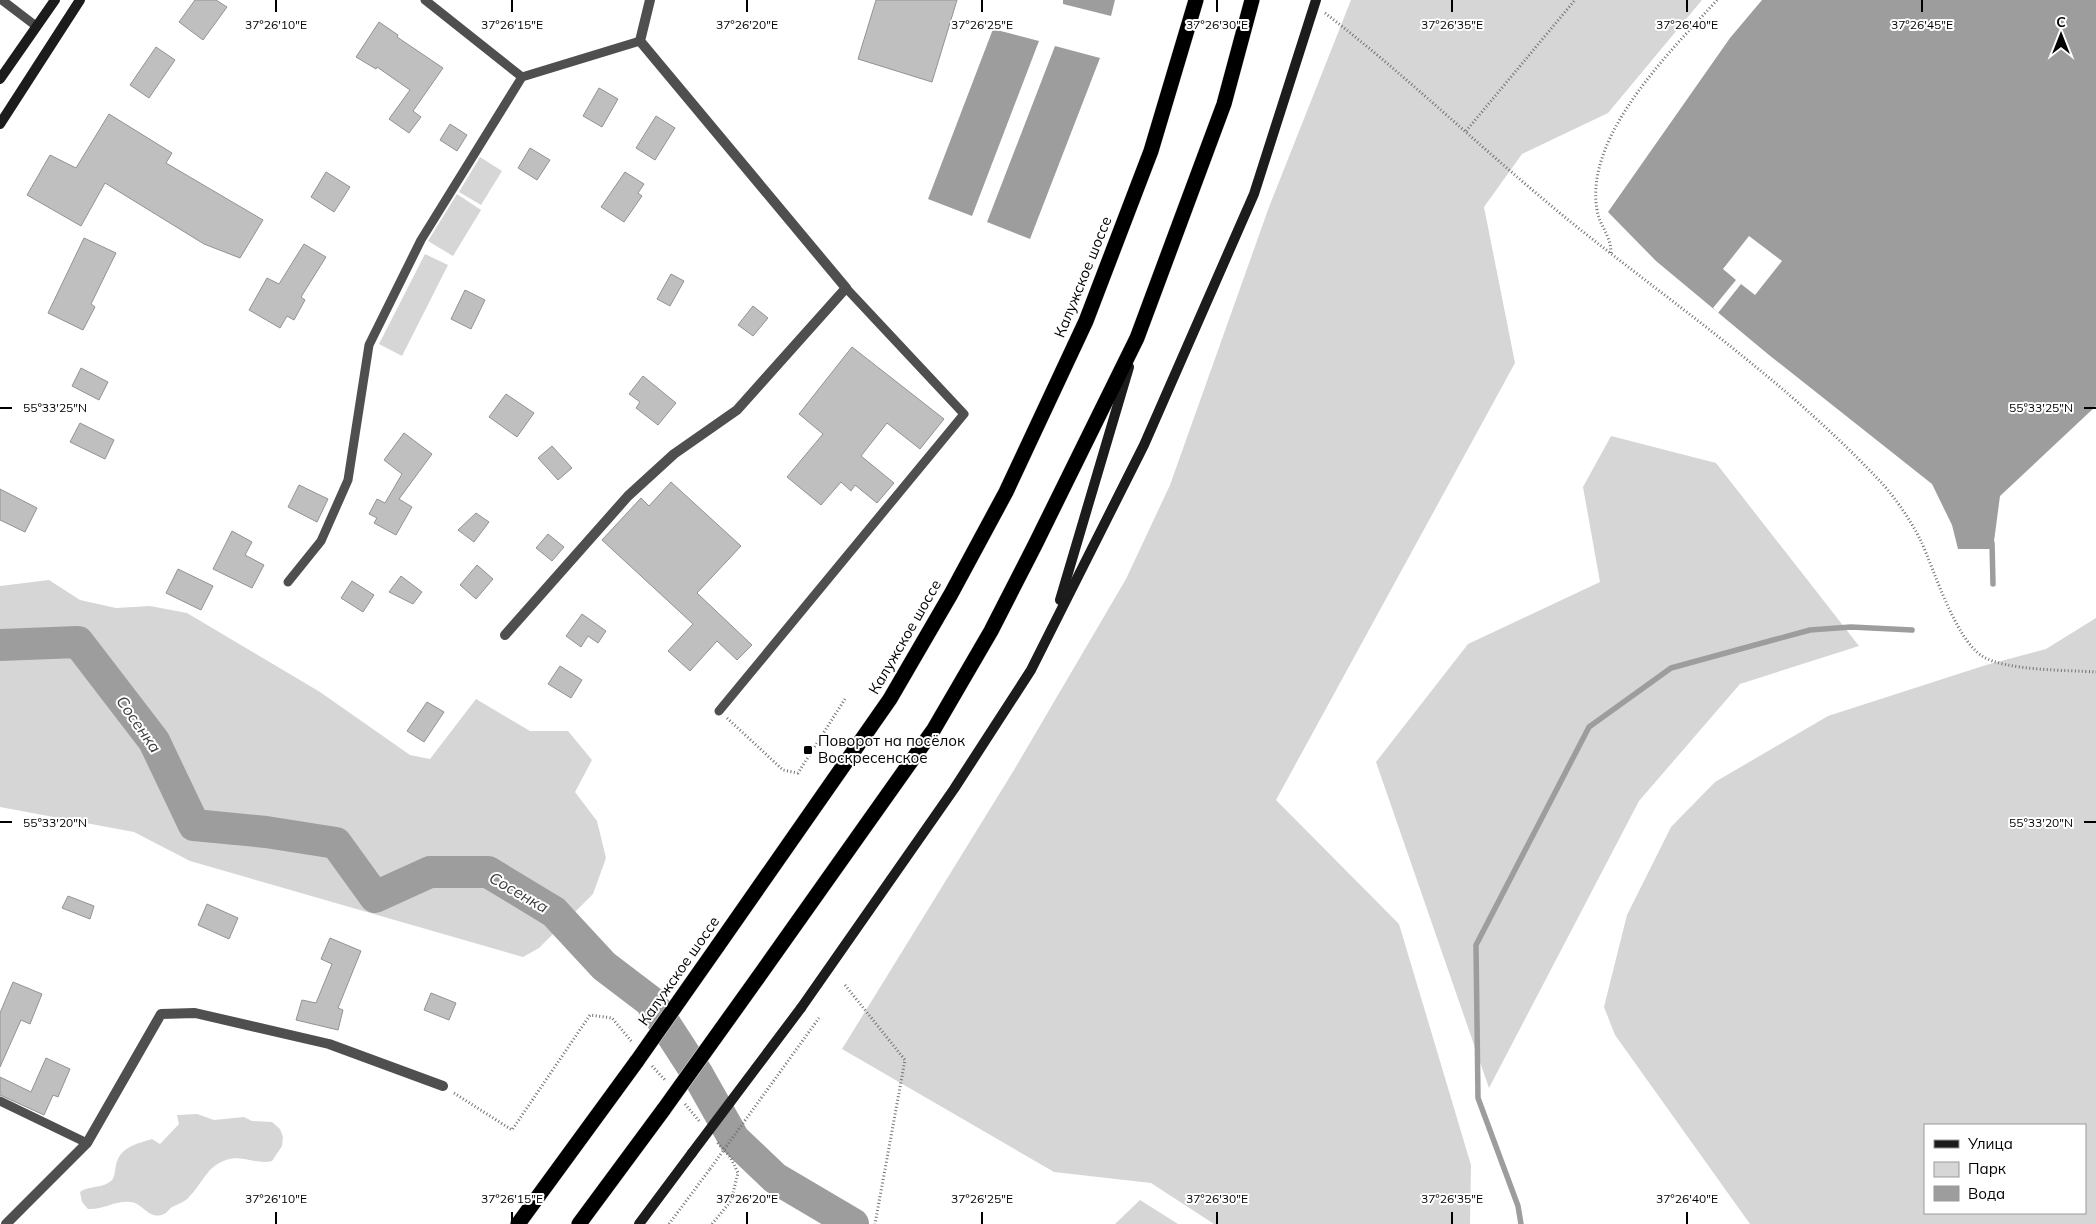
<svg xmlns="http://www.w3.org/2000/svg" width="2096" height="1224" font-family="Mulish,sans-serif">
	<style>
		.green { fill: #d6d6d6; fill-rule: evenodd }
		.water { fill: #9d9d9d }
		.pier { fill: #fff }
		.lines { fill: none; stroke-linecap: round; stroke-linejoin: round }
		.stream { stroke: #9d9d9d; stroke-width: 5.5 }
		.river { stroke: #9d9d9d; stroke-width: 32 }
		.building { fill: #bfbfbf; stroke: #939393 }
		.highway-casing { stroke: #dbdbdb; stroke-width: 16 }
		.path { stroke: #717171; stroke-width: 3; stroke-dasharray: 1 2.5; stroke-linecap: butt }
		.lane { stroke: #4f4f4f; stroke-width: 9 }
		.street { stroke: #4f4f4f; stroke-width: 10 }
		.secondary { stroke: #1c1c1c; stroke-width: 10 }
		.highway { stroke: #000; stroke-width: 15 }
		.highway-bridge-casing { stroke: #dbdbdb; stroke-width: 16; stroke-linecap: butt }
		.path-bridge { stroke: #717171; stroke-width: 3; stroke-dasharray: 1 2.5; stroke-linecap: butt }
		.secondary-bridge { stroke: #1c1c1c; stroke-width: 10 }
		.highway-bridge { stroke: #000; stroke-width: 15 }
		.ticks { fill: none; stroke: #000; stroke-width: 2 }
		.poi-dot { fill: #000; stroke: #fff; stroke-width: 2 }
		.labels { text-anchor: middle; stroke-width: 4; stroke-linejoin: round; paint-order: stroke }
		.street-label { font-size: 15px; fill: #000; stroke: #fff }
		.poi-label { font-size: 15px; fill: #000; stroke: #fff; text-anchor: start }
		.water-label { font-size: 16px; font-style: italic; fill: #3e3e3e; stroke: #fff }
		.ticks-label { font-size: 12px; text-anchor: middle; fill: #000; stroke: #fff; stroke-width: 4; stroke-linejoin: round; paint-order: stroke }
	</style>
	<rect width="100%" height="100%" fill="#fff"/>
	<g class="green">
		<polygon points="1351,0 1702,0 1608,113 1522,154 1484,207 1515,363 1276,800 1399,924 1471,1165 1470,1224 1214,1224 1151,1183 1054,1172 842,1049 1014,770 1126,579 1170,485 1269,207"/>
		<polygon points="480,157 502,171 481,205 459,192"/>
		<polygon points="457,194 481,210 453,256 428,241"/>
		<polygon points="425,254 448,265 402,356 379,344"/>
		<polygon points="1611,436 1716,463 1859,646 1740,684 1639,801 1489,1088 1376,762 1468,644 1600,582 1583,487"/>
		<polygon points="49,580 80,600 116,608 150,606 187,613 320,692 410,755 430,759 476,699 530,731 568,731 592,760 575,792 597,821 606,858 593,894 539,948 523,957 190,861 134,832 0,807 0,586"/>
		<path d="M2096 618V1224H1750L1615 1035 1604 1007 1627 915 1671 827 1715 782 1828 716 1986 665 2046 649ZM1925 1125H2085V1213H1925Z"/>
		<path d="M197 1114 214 1120 244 1117 252 1121 272 1122 280 1129 283 1137 282 1146 272 1161C256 1165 241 1154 226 1160 206 1167 203 1183 189 1197 185 1202 178 1204 172 1207 169 1209 167 1213 164 1214 149 1221 142 1202 130 1202 116 1200 103 1210 88 1209L82 1202 80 1192C90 1185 103 1189 112 1180 115 1176 115 1170 116 1165 120 1147 136 1144 152 1139L160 1144 179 1124 177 1115Z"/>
		<polygon points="1140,1200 1178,1224 1115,1224"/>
	</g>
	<g class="water">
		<polygon points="1063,0 1115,0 1111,16 1063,4"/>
		<polygon points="1762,0 2096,0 2096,406 2000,496 1993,549 1958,549 1952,525 1932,484 1769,355 1656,261 1608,212 1730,38"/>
		<polygon points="993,29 1039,41 972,216 928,199"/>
		<polygon points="1055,46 1100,58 1030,239 987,222"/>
	</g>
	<polygon class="pier" points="1749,236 1782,261 1755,295 1741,284 1718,313 1713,308 1736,280 1723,269"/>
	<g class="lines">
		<g class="stream">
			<polyline points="1992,543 1993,584"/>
			<polyline points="1521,1224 1518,1206 1478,1098 1476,945 1589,727 1671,668 1810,630 1851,627 1912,630"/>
		</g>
		<polyline class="river" points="0,645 78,642 154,741 194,825 266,832 336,843 375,897 430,872 488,872 554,912 604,966 650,1001 698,1075 734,1139 775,1178 853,1224"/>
	</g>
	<g class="building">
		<polygon points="195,0 216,0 227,7 203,40 179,22"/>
		<polygon points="876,0 957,0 932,82 858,59"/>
		<polygon points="379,22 398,35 397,37 443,68 413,111 421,117 409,133 389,119 410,90 377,67 376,69 356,57"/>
		<polygon points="156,47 175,60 149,98 130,85"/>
		<polygon points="599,88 618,99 602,127 583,116"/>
		<polygon points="109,114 172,153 166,163 263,220 240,258 204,244 105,183 81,226 27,195 50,155 76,168"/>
		<polygon points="656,116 675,128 655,160 636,148"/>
		<polygon points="450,124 467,135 457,151 440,140"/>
		<polygon points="530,148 550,160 537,180 518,168"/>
		<polygon points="326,172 350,187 334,212 311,197"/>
		<polygon points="625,172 644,184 638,193 642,196 624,222 601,207"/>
		<polygon points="84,238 116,253 91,304 95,307 83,330 48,313"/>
		<polygon points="304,244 326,257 301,297 305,300 294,320 287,316 280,328 249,310 267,278 279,284"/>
		<polygon points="671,274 684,281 670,306 657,299"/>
		<polygon points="465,290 485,300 471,329 451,319"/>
		<polygon points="753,306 768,318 753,336 738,325"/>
		<polygon points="852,347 944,419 920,449 887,423 861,456 894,483 877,503 855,485 851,491 841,482 821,505 787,477 823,434 799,414"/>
		<polygon points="81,368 108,382 99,400 72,386"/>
		<polygon points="643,376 676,403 658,425 636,408 640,402 629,394"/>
		<polygon points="506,394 534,413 517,437 489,417"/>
		<polygon points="80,423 114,440 105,459 70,442"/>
		<polygon points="404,433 432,454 399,499 412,507 396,535 374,523 377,518 369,514 377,499 385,503 402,474 384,460"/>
		<polygon points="552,446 572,468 558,480 538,458"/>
		<polygon points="671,482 741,546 697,593 752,645 737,660 717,641 690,671 668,651 693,624 602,540 641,498 649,506"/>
		<polygon points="299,485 328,499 317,522 288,507"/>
		<polygon points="0,489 37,508 25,532 0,520"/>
		<polygon points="476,513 489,522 474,542 458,530"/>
		<polygon points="232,531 252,542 245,555 264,565 252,588 213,569"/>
		<polygon points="548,534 564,547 552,561 536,548"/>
		<polygon points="477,565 493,579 476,599 460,585"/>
		<polygon points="178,569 213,586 201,610 166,593"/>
		<polygon points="401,576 422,592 413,604 389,592"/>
		<polygon points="352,581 374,595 363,612 341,598"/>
		<polygon points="582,614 606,631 598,643 588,636 581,647 566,636"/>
		<polygon points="560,666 582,680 571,698 548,684"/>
		<polygon points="427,702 444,712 424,742 407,731"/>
		<polygon points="68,896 94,906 90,919 62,908"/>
		<polygon points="207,904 238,918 229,939 198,925"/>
		<polygon points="330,938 361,951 338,1008 343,1010 338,1030 296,1020 302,1000 316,1003 332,964 321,959"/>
		<polygon points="13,982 42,994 30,1024 21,1020 0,1067 0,1013"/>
		<polygon points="431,993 456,1003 449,1020 424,1010"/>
		<polygon points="46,1058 70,1069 58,1097 53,1095 44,1115 0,1095 0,1077 31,1092"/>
	</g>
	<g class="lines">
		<g class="highway-casing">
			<g id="highway">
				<polyline points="717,947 890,699 951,594 1006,492 1086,321 1151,151 1196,0"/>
				<polyline points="757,979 934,729 991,631 1035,545 1137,338 1224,104 1252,0"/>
				<polyline points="518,1224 637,1061"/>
				<polyline points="579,1224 664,1109"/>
			</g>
		</g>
		<g class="path">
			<path d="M1325 13C1412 80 1491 158 1577 227 1679 308 1786 382 1876 477 1893 494 1910 519 1921 541 1935 572 1955 638 1982 656 2005 671 2068 670 2096 672"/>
			<polyline points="1466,131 1575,0"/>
			<path d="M1611 253C1611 235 1599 225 1597 210 1584 135 1672 50 1717 0"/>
			<polyline points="727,718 783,770 798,773 845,699"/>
			<polyline points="845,985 905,1060 875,1224"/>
			<polyline points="652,1066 665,1080"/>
			<polyline points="454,1093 512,1130 590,1015 612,1018 632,1042"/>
			<polyline points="685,1104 700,1122"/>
			<polyline points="669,1224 710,1169"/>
			<polyline points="712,1224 731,1201 738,1173 731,1158 717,1142"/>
		</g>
		<g class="lane">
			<polyline points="2,0 36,26"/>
			<polyline points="425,0 522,77"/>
			<polyline points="288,582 321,541 348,480 369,345 421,240 522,77 640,41"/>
			<polyline points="719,711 964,414 846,288"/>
			<polyline points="0,1101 87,1143"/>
		</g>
		<g class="street">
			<polyline points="505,635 628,496 674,454 737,410 846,288 640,41 650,0"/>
			<polyline points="6,1224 87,1143 161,1014 195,1013 329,1044 443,1086"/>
		</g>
		<g class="secondary">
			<polyline points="0,79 55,0"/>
			<polyline points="0,124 80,0"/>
			<polyline points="1060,600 1129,367"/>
			<polyline points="801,1008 954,789 1031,670 1144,445 1254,194 1316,0"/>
			<polyline points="639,1224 692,1153"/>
		</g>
		<use href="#highway" class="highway"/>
		<g class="highway-bridge-casing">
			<g id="highway-bridge">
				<polyline points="637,1061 717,947"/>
				<polyline points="664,1109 757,979"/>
			</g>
		</g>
		<polyline class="path-bridge" points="710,1169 819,1018"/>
		<polyline class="secondary-bridge" points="692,1153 801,1008"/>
		<use href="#highway-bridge" class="highway-bridge"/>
	</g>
	<path class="ticks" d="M276 0V12M512 0V12M747 0V12M982 0V12M1217 0V12M1452 0V12M1687 0V12M1922 0V12M0 408H12M2084 408H2096M0 822H12M2084 822H2096M276 1212V1224M512 1212V1224M747 1212V1224M982 1212V1224M1217 1212V1224M1452 1212V1224M1687 1212V1224"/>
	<rect class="poi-dot" x="803" y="745" width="10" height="10" rx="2.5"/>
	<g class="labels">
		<g class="street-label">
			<text transform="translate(1083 277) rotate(-68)" y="5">Калужское шоссе</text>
			<text transform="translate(905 637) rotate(-60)" y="5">Калужское шоссе</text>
			<text transform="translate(679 971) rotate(-55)" y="5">Калужское шоссе</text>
		</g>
		<g class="poi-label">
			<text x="818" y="746">Поворот на посёлок<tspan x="818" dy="17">Воскресенское</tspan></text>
		</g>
		<g class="water-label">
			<text transform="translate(139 724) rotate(55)" y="6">Сосенка</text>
			<text transform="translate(519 892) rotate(30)" y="6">Сосенка</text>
		</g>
	</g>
	<g class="ticks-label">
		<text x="276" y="29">37°26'10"E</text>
		<text x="512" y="29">37°26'15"E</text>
		<text x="747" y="29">37°26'20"E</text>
		<text x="982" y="29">37°26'25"E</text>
		<text x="1217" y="29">37°26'30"E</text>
		<text x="1452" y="29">37°26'35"E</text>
		<text x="1687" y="29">37°26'40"E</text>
		<text x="1922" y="29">37°26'45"E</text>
		<text x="55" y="412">55°33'25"N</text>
		<text x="2041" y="412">55°33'25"N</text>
		<text x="55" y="827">55°33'20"N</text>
		<text x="2041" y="827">55°33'20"N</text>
		<text x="276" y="1203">37°26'10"E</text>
		<text x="512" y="1203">37°26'15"E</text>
		<text x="747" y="1203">37°26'20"E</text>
		<text x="982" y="1203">37°26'25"E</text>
		<text x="1217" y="1203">37°26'30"E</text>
		<text x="1452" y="1203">37°26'35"E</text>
		<text x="1687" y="1203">37°26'40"E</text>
	</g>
	<rect x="1924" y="1124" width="162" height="90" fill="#ffffff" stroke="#999999"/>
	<rect x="1934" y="1140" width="25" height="8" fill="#1c1c1c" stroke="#999999"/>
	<text x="1968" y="1149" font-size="15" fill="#000000">Улица</text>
	<rect x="1934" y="1162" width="25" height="15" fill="#d6d6d6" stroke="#999999"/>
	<text x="1968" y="1174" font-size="15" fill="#000000">Парк</text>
	<rect x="1934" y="1186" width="25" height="15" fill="#9d9d9d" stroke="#999999"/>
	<text x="1968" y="1199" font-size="15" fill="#000000">Вода</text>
	<g transform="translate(2061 35)" stroke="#ffffff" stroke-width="4" paint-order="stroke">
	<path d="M0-4L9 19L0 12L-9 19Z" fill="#000000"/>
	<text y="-8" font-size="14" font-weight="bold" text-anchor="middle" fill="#000000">С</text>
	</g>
</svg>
